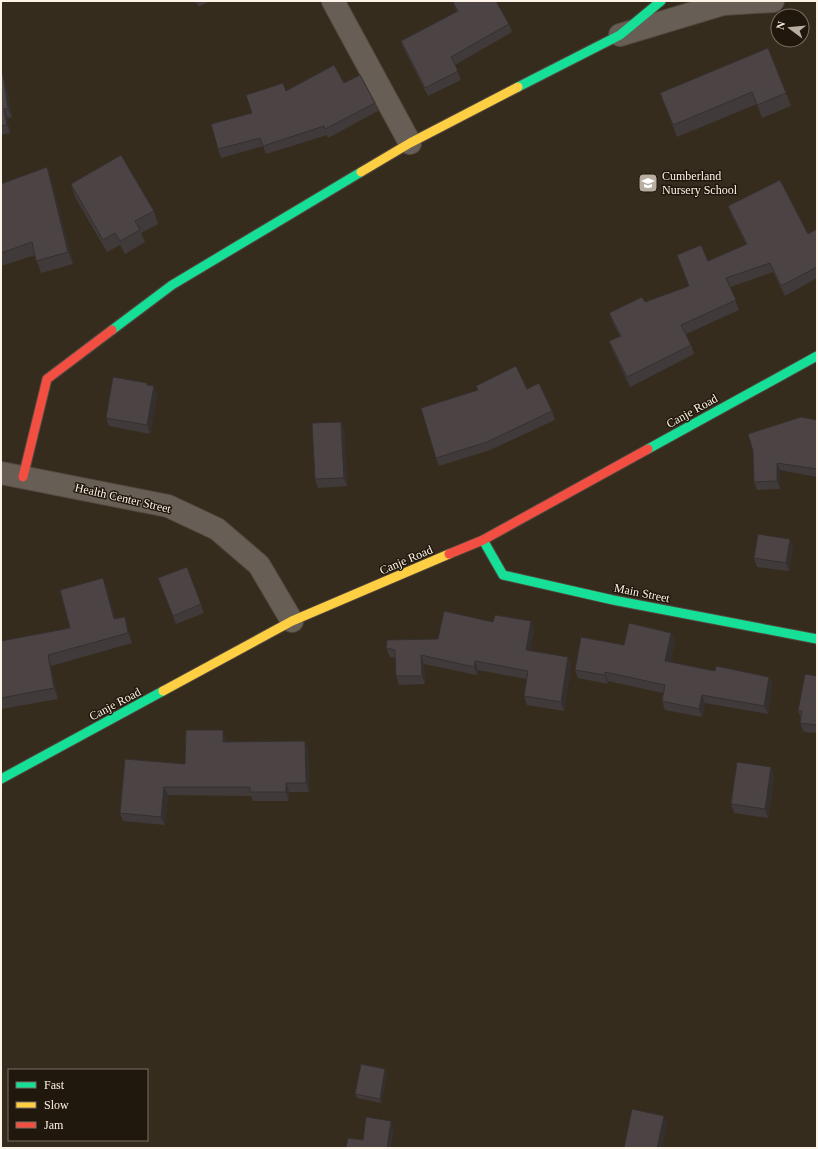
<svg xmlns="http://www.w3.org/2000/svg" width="818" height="1149" font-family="'Times New Roman',serif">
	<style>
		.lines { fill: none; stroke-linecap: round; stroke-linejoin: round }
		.street-casing { stroke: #52493f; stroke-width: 24 }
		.fast-casing { stroke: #52493f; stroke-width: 11 }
		.slow-casing { stroke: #52493f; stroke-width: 11 }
		.jam-casing { stroke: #52493f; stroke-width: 11 }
		.street { stroke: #675f55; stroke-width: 22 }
		.fast { stroke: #16e098; stroke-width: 9 }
		.slow { stroke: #ffcf43; stroke-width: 9 }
		.jam { stroke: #f24e42; stroke-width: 9 }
		.wall { fill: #413a3a }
		.shaded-wall { fill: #353030 }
		.building { fill: #4c4444; stroke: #353030 }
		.labels { text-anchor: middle; stroke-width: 3; stroke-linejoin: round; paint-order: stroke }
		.poi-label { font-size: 12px; fill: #fdf3e7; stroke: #20180c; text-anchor: start }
		.street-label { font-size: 12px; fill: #fdf3e7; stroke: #20180c }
	</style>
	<rect width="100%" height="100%" fill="#362c1e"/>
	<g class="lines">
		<g class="street-casing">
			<g id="street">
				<polyline points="333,1 410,143"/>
				<polyline points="620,35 723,4 773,1"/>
				<polyline points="1,473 168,506 217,529 259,565 292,621"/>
			</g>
		</g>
		<g class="fast-casing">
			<g id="fast">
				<polyline points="518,87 620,35 661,1"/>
				<polyline points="112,330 172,285 361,172"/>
				<polyline points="648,449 817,356"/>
				<polyline points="483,540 503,575 613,600 817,639"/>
				<polyline points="1,779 163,691"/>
			</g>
		</g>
		<g class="slow-casing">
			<g id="slow">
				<polyline points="361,172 410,143 518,87"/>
				<polyline points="163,691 292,621 449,554"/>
			</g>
		</g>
		<g class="jam-casing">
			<g id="jam">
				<polyline points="23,477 47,379 112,330"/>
				<polyline points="449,554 483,540 648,449"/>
			</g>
		</g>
		<use href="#street" class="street"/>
		<use href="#fast" class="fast"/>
		<use href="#slow" class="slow"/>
		<use href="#jam" class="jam"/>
	</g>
	<g class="wall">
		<polygon points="195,1 210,1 199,7"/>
		<polygon points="453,3 509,24 512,32 455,65 461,80 428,96 404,49 401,41 457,12"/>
		<polygon points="768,48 791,106 762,118 757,104 677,137 660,93"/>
		<polygon points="1,75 6,84 12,117 7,118 10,133 1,135"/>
		<polygon points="283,83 286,91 344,83 375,103 378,111 328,138 327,135 266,154 263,146 221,158 218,149 252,113"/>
		<polygon points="47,167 51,179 73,264 41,273 35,255 1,266 1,184"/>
		<polygon points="71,184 154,211 158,224 141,233 145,242 125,254 120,245 107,252 75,197"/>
		<polygon points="728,206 808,234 817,229 817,278 785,296 773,272 730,287 739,310 686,334 691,345 694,354 630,387 613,351 609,341 620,337 613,323 609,313 645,302 689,286 708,261 746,244 732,216"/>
		<polygon points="148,385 154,386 157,395 150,434 109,426 106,418"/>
		<polygon points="527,389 552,411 555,420 490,450 439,466 436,458"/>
		<polygon points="817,420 817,477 780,470 780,489 757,490 754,482"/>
		<polygon points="341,422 344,430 347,486 318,488 315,479"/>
		<polygon points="793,548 789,571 757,567 754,558"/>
		<polygon points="187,567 204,613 176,624 158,578"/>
		<polygon points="103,578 107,589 115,619 125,617 128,628 132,643 51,666 58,699 1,709 1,641 70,628"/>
		<polygon points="534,630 530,651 568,657 571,665 564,711 527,705 524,696 527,679 478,670 477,675 424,664 425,684 399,685 396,676 395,658 390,657 386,648 438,639"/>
		<polygon points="671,633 675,641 670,662 715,671 769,677 772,685 768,714 705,703 702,717 665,710 662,701 663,693 608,681 608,684 578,678 575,670 624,645"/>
		<polygon points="817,676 817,733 804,732 800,723 801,718 798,711"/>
		<polygon points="226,739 226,742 308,749 309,792 289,792 289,801 253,801 251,796 168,795 165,825 123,821 120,813 185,764"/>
		<polygon points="774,776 768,818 734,813 731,804"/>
		<polygon points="387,1073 381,1103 357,1098 355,1094"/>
	</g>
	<g class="shaded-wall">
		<polygon points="3,75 6,84 12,117 8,108"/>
		<polygon points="4,109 7,118 10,133 7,125"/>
		<polygon points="47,167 51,179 73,264 68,252"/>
		<polygon points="154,386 157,395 150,434 147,425"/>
		<polygon points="341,422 344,430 347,486 344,478"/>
		<polygon points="777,463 780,470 780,489 777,481"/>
		<polygon points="790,539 793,548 789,571 786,563"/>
		<polygon points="103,578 107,589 118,630 114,619"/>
		<polygon points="125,617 128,628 132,643 128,633"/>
		<polygon points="531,621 534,630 529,659 526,650"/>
		<polygon points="671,633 675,641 668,669 665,661"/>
		<polygon points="48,655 51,666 58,699 54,688"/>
		<polygon points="421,655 424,664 425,684 422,676"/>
		<polygon points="568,657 571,665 564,711 561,702"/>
		<polygon points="475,661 478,670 477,675 474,667"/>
		<polygon points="605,672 608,681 608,684 605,675"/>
		<polygon points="769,677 772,685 768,714 764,706"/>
		<polygon points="702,695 705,703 702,717 699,709"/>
		<polygon points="223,730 226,739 226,750 223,742"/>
		<polygon points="305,741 308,749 309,792 306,783"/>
		<polygon points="771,767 774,776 768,818 765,809"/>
		<polygon points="286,783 289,792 289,801 286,792"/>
		<polygon points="164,787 168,795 165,825 161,817"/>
		<polygon points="385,1069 387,1073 381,1103 380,1099"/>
		<polygon points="664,1116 667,1125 662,1148 657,1148"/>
		<polygon points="391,1121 394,1130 391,1148 387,1148"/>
	</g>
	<g class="building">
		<polygon points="456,1 496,1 509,24 451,57 458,71 425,88 401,41 458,11 453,3"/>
		<polygon points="768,48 786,93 757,105 752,92 673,125 660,93"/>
		<polygon points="334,65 344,83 360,75 375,103 325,129 324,126 263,146 260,138 218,149 211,124 252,113 246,95 283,83 286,91"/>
		<polygon points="1,75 3,75 8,108 4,109 7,125 1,126"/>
		<polygon points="121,155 154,211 135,221 140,230 120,241 115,233 103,240 71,184"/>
		<polygon points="47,167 68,252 36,261 32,242 1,253 1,184"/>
		<polygon points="780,180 808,234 817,229 817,267 781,286 770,263 726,278 736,300 681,325 691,345 627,377 609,341 621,336 609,313 642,297 645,302 689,286 677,255 701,245 708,261 747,244 728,206"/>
		<polygon points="516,366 527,389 539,383 552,411 487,442 436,458 421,408 478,390 476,386"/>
		<polygon points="113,377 147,383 147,385 154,386 147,425 106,418"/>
		<polygon points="801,417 817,420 817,469 777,463 777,481 754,482 753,451 748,434"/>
		<polygon points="341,422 344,478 315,479 312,423"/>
		<polygon points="758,534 790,539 786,563 754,558"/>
		<polygon points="187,567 201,604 173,616 158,578"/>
		<polygon points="103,578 114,619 125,617 128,633 48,655 54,688 1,698 1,641 70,628 60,590"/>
		<polygon points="444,611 493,622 495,615 531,621 526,650 568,657 561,702 524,696 528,671 475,661 474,667 421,655 422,676 396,676 395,650 386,648 387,640 438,639"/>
		<polygon points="629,623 671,633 665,661 715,671 716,666 769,677 764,706 702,695 699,709 662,701 665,685 605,672 605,675 575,670 581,637 624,645"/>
		<polygon points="805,674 817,676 817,725 800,723 802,711 798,711"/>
		<polygon points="186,730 223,730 223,742 305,741 306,783 286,783 286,792 250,792 250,787 164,787 161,817 120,813 125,759 185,764"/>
		<polygon points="737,762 771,767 765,809 731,804"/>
		<polygon points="361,1064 385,1069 380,1099 355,1094"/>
		<polygon points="632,1109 664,1116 657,1148 624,1148"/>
		<polygon points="366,1117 391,1121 387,1148 346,1148 348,1138 363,1140"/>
	</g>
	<defs>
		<g id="school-square" transform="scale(1)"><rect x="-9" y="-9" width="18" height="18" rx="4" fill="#b7ada1" stroke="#20180c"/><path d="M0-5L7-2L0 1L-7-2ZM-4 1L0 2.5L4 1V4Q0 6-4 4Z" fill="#fff"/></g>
	</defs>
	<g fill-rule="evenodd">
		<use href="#school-square" x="648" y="183"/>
	</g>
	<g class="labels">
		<g class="poi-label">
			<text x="662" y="180">Cumberland<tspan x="662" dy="14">Nursery School</tspan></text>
		</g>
		<g class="street-label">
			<text transform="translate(692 411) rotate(-29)" y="4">Canje Road</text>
			<text transform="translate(123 498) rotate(13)" y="4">Health Center Street</text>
			<text transform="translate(406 560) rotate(-23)" y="4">Canje Road</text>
			<text transform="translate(642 593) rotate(11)" y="4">Main Street</text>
			<text transform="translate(115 704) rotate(-28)" y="4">Canje Road</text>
		</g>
	</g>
	<rect width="818" height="1149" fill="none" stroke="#fdf3e7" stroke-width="4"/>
	<rect x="8" y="1069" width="140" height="72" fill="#20180c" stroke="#787064"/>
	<rect x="16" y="1082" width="20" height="6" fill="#16e098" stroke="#787064"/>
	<text x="44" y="1089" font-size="12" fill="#fdf3e7">Fast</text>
	<rect x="16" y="1102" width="20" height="6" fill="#ffcf43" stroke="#787064"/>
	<text x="44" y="1109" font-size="12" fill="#fdf3e7">Slow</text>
	<rect x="16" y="1122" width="20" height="6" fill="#f24e42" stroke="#787064"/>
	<text x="44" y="1129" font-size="12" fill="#fdf3e7">Jam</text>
	<g transform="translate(790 28) rotate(286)"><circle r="19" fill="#20180c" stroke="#787064"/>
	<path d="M0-3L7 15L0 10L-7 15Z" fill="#b7ada1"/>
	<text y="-6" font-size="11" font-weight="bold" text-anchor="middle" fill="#fdf3e7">N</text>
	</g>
</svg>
